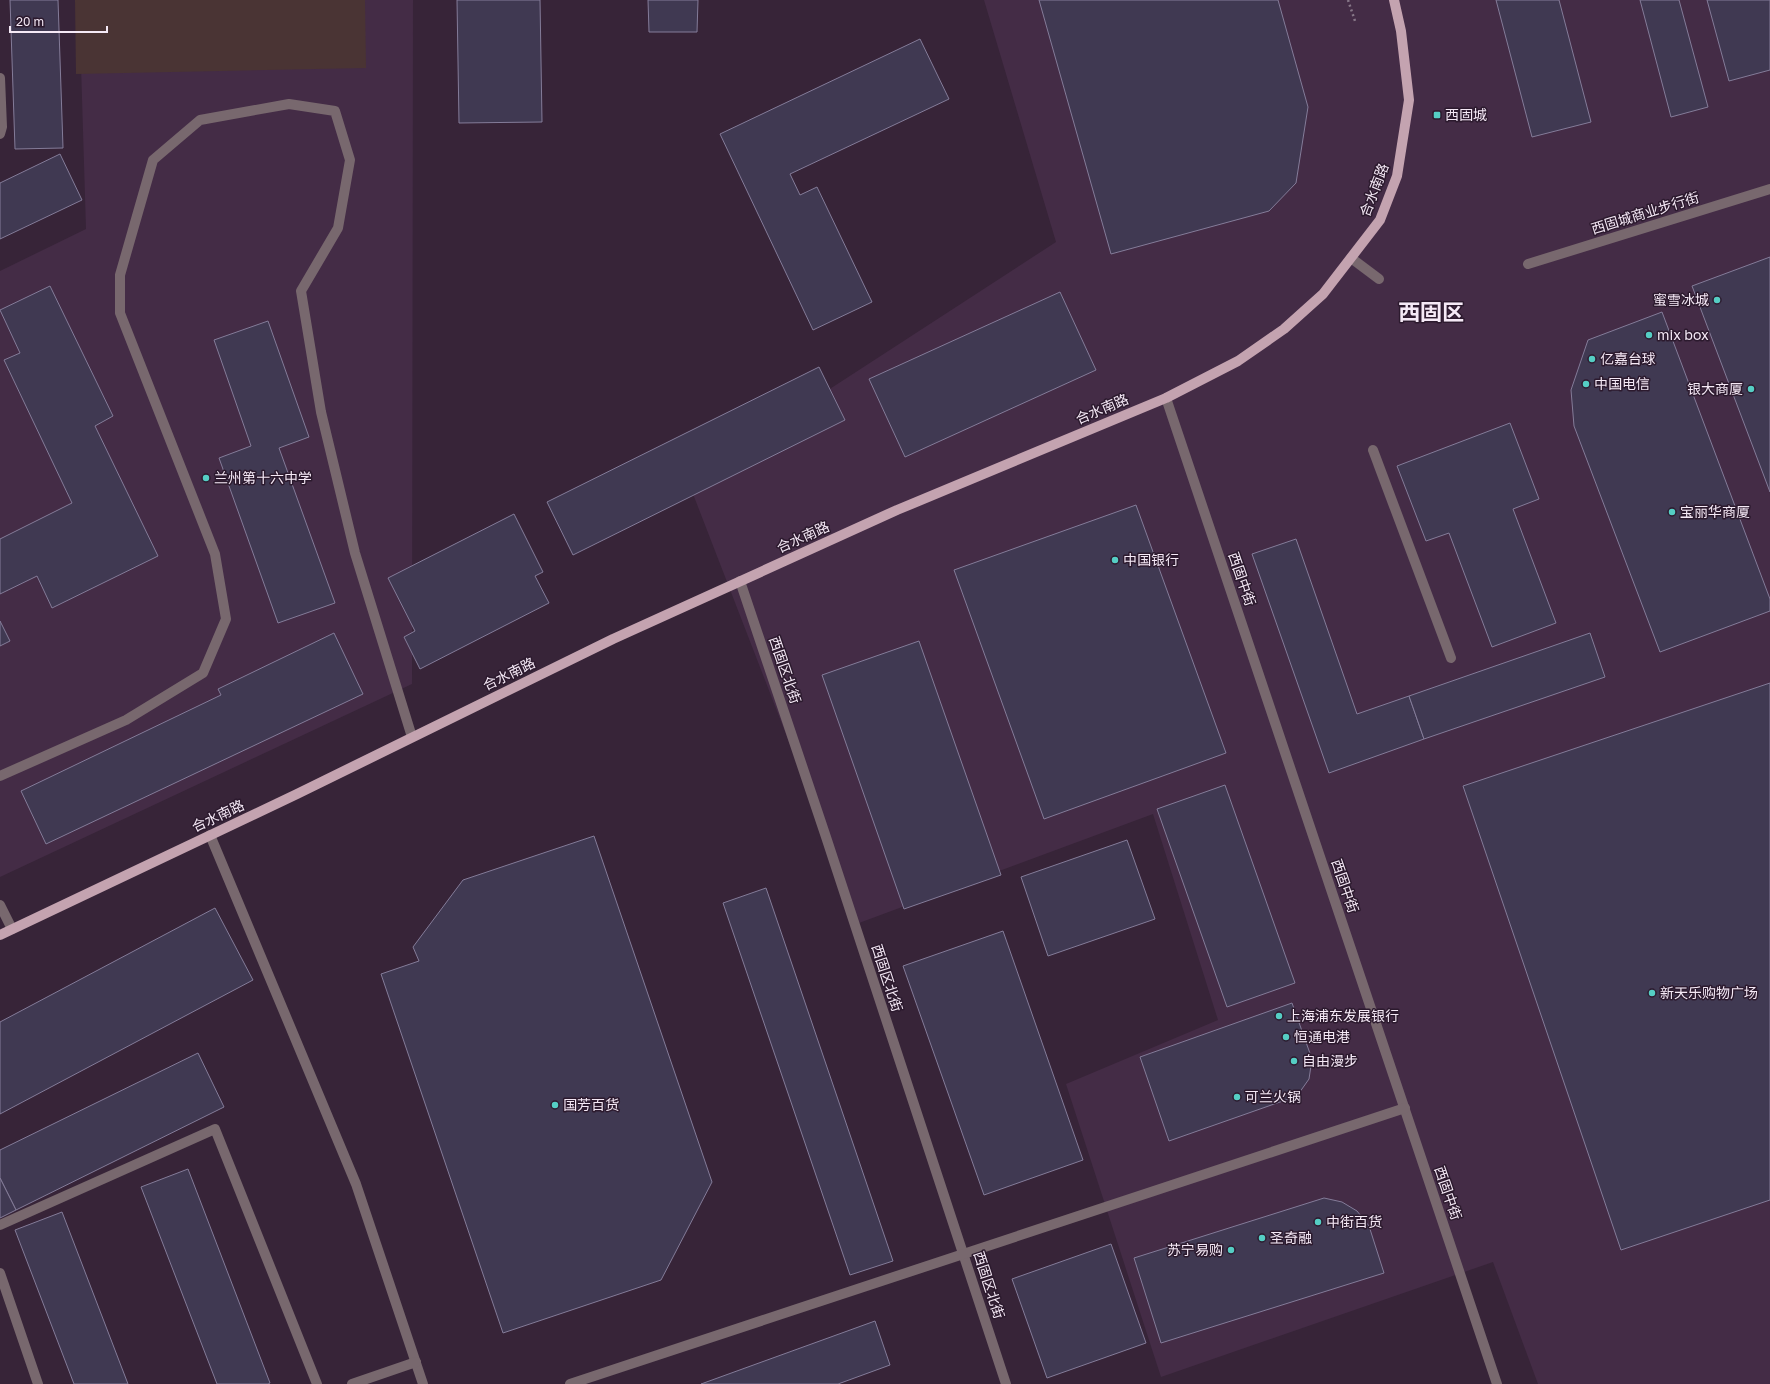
<svg xmlns="http://www.w3.org/2000/svg" width="1770" height="1384" font-family="'Golos Text','Noto Sans SC',sans-serif">
	<style>
		.built { fill: #442c46 }
		.green { fill: #4a3434 }
		.building { fill: #403952; stroke: #847c99 }
		.lines { fill: none; stroke-linecap: round; stroke-linejoin: round }
		.path { stroke: #877788; stroke-width: 2.5; stroke-dasharray: 2 3; stroke-linecap: butt }
		.minor { stroke: #78686e; stroke-width: 10 }
		.major { stroke: #c4a3b0; stroke-width: 10 }
		.poi-dot { fill: #55cec4; stroke: #2c1a2e; stroke-width: 1.5 }
		.labels { text-anchor: middle; stroke-width: 3; stroke-linejoin: round; paint-order: stroke }
		.poi-label { font-size: 14px; fill: #f5e9f6; stroke: #2c1a2e; text-anchor: start }
		.street-label { font-size: 14px; fill: #f5e9f6; stroke: #2c1a2e }
		.town-label { font-size: 22px; font-weight: bold; fill: #f5e9f6; stroke: #2c1a2e }
	</style>
	<rect width="100%" height="100%" fill="#372438"/>
	<g class="built">
		<polygon points="79,0 413,0 412,684 0,877 0,271 86,229"/>
		<polygon points="984,0 1770,0 1770,1384 1538,1384 1493,1262 1161,1377 1066,1084 1218,1020 1153,814 859,923 688,481 1056,242"/>
	</g>
	<polygon class="green" points="75,0 365,0 366,68 76,74"/>
	<g class="building">
		<polygon points="10,0 58,0 63,148 15,149"/>
		<polygon points="457,0 540,0 542,122 459,123"/>
		<polygon points="648,0 698,0 697,32 649,32"/>
		<polygon points="1039,0 1278,0 1308,107 1296,183 1269,211 1111,254"/>
		<polygon points="1496,0 1559,0 1591,122 1532,137"/>
		<polygon points="1640,0 1679,0 1708,107 1671,117"/>
		<polygon points="1707,0 1770,0 1770,70 1729,81"/>
		<polygon points="920,39 949,99 790,174 800,195 817,187 872,302 813,330 720,134"/>
		<polygon points="60,154 82,200 0,239 0,183"/>
		<polygon points="1770,257 1770,492 1692,286"/>
		<polygon points="50,286 113,416 95,426 158,556 52,608 37,576 0,594 0,539 72,503 4,360 20,353 0,310"/>
		<polygon points="1060,292 1096,370 905,457 869,379"/>
		<polygon points="1662,312 1770,599 1770,611 1660,652 1574,426 1571,390 1588,340"/>
		<polygon points="268,321 309,437 279,448 335,603 278,623 219,458 251,446 214,340"/>
		<polygon points="819,367 845,420 573,555 547,502"/>
		<polygon points="1510,423 1539,499 1513,509 1556,623 1492,647 1449,533 1426,541 1397,466"/>
		<polygon points="1136,505 1226,753 1044,819 954,570"/>
		<polygon points="514,514 543,572 535,576 549,603 420,669 404,637 415,631 388,578"/>
		<polygon points="1296,539 1357,714 1409,696 1424,739 1329,773 1252,554"/>
		<polygon points="0,621 10,641 0,646"/>
		<polygon points="334,633 363,694 46,844 21,791 221,695 218,689"/>
		<polygon points="1590,633 1605,677 1424,739 1409,696"/>
		<polygon points="919,641 1001,875 904,909 822,675"/>
		<polygon points="1770,683 1770,1200 1621,1250 1463,786"/>
		<polygon points="1225,785 1295,983 1227,1007 1157,809"/>
		<polygon points="594,836 712,1182 661,1280 503,1333 381,974 419,961 413,947 463,880"/>
		<polygon points="1127,840 1155,919 1048,956 1021,877"/>
		<polygon points="766,888 893,1261 850,1275 723,903"/>
		<polygon points="215,908 253,980 0,1114 0,1022"/>
		<polygon points="1003,931 1083,1160 984,1195 903,966"/>
		<polygon points="1292,1003 1312,1059 1309,1079 1297,1096 1169,1141 1140,1057"/>
		<polygon points="198,1053 224,1107 16,1210 0,1178 0,1150"/>
		<polygon points="188,1169 270,1383 268,1384 217,1384 141,1187"/>
		<polygon points="0,1178 16,1210 0,1218"/>
		<polygon points="1324,1198 1342,1202 1357,1211 1369,1226 1384,1273 1161,1343 1134,1258"/>
		<polygon points="62,1212 128,1384 74,1384 15,1230"/>
		<polygon points="1111,1244 1146,1343 1047,1378 1012,1279"/>
		<polygon points="875,1321 890,1365 838,1384 701,1384"/>
	</g>
	<g class="lines">
		<polyline class="path" points="1348,0 1355,21"/>
		<g class="minor">
			<polyline points="0,78 2,127 0,134"/>
			<polyline points="1351,258 1379,279"/>
			<polyline points="1528,264 1770,189"/>
			<polyline points="1166,398 1497,1384"/>
			<polyline points="1373,450 1451,658"/>
			<polyline points="740,581 826,837 1006,1384"/>
			<polyline points="0,776 126,720 203,673 226,619 215,554 120,313 120,275 153,160 200,120 289,104 335,111 350,160 338,228 301,291 321,412 355,553 412,737"/>
			<polyline points="210,835 356,1184 423,1384"/>
			<polyline points="0,905 12,929"/>
			<polyline points="0,1225 215,1129 317,1384"/>
			<polyline points="0,1273 38,1384"/>
			<polyline points="352,1384 416,1362"/>
			<polyline points="570,1384 1405,1108"/>
		</g>
		<polyline class="major" points="0,935 297,794 613,639 897,510 1166,398 1238,361 1284,329 1323,294 1380,220 1397,176 1409,100 1401,31 1394,0"/>
	</g>
	<g class="poi-dot">
		<rect x="1433" y="111" width="8" height="8" rx="2"/>
		<circle cx="1717" cy="300" r="4"/>
		<circle cx="1649" cy="335" r="4"/>
		<circle cx="1592" cy="359" r="4"/>
		<circle cx="1586" cy="384" r="4"/>
		<circle cx="1751" cy="389" r="4"/>
		<circle cx="206" cy="478" r="4"/>
		<circle cx="1672" cy="512" r="4"/>
		<circle cx="1115" cy="560" r="4"/>
		<circle cx="1652" cy="993" r="4"/>
		<circle cx="1279" cy="1016" r="4"/>
		<circle cx="1286" cy="1037" r="4"/>
		<circle cx="1294" cy="1061" r="4"/>
		<circle cx="1237" cy="1097" r="4"/>
		<circle cx="555" cy="1105" r="4"/>
		<circle cx="1318" cy="1222" r="4"/>
		<circle cx="1262" cy="1238" r="4"/>
		<circle cx="1231" cy="1250" r="4"/>
	</g>
	<g class="labels">
		<g class="poi-label">
			<text x="1445" y="120">西固城</text>
			<text x="1709" y="305" text-anchor="end">蜜雪冰城</text>
			<text x="1657" y="340">mix box</text>
			<text x="1600" y="364">亿嘉台球</text>
			<text x="1594" y="389">中国电信</text>
			<text x="1743" y="394" text-anchor="end">银大商厦</text>
			<text x="214" y="483">兰州第十六中学</text>
			<text x="1680" y="517">宝丽华商厦</text>
			<text x="1123" y="565">中国银行</text>
			<text x="1660" y="998">新天乐购物广场</text>
			<text x="1287" y="1021">上海浦东发展银行</text>
			<text x="1294" y="1042">恒通电港</text>
			<text x="1302" y="1066">自由漫步</text>
			<text x="1245" y="1102">可兰火锅</text>
			<text x="563" y="1110">国芳百货</text>
			<text x="1326" y="1227">中街百货</text>
			<text x="1270" y="1243">圣奇融</text>
			<text x="1223" y="1255" text-anchor="end">苏宁易购</text>
		</g>
		<g class="street-label">
			<text transform="translate(1374 190) rotate(-69)" y="5">合水南路</text>
			<text transform="translate(1645 213) rotate(-17)" y="5">西固城商业步行街</text>
			<text transform="translate(1102 409) rotate(-23)" y="5">合水南路</text>
			<text transform="translate(803 537) rotate(-24)" y="5">合水南路</text>
			<text transform="translate(1242 579) rotate(71)" y="5">西固中街</text>
			<text transform="translate(785 670) rotate(71)" y="5">西固区北街</text>
			<text transform="translate(509 674) rotate(-26)" y="5">合水南路</text>
			<text transform="translate(218 816) rotate(-25)" y="5">合水南路</text>
			<text transform="translate(1345 886) rotate(71)" y="5">西固中街</text>
			<text transform="translate(887 978) rotate(72)" y="5">西固区北街</text>
			<text transform="translate(1448 1193) rotate(71)" y="5">西固中街</text>
			<text transform="translate(989 1285) rotate(72)" y="5">西固区北街</text>
		</g>
		<g class="town-label">
			<text x="1431" y="320">西固区</text>
		</g>
	</g>
	<path d="M10 26v6h97v-6" fill="none" stroke="#f5e9f6" stroke-width="2"/>
	<text x="16" y="26" font-size="12" fill="#f5e9f6" stroke="#2c1a2e" stroke-width="3" paint-order="stroke">20 m</text>
</svg>
